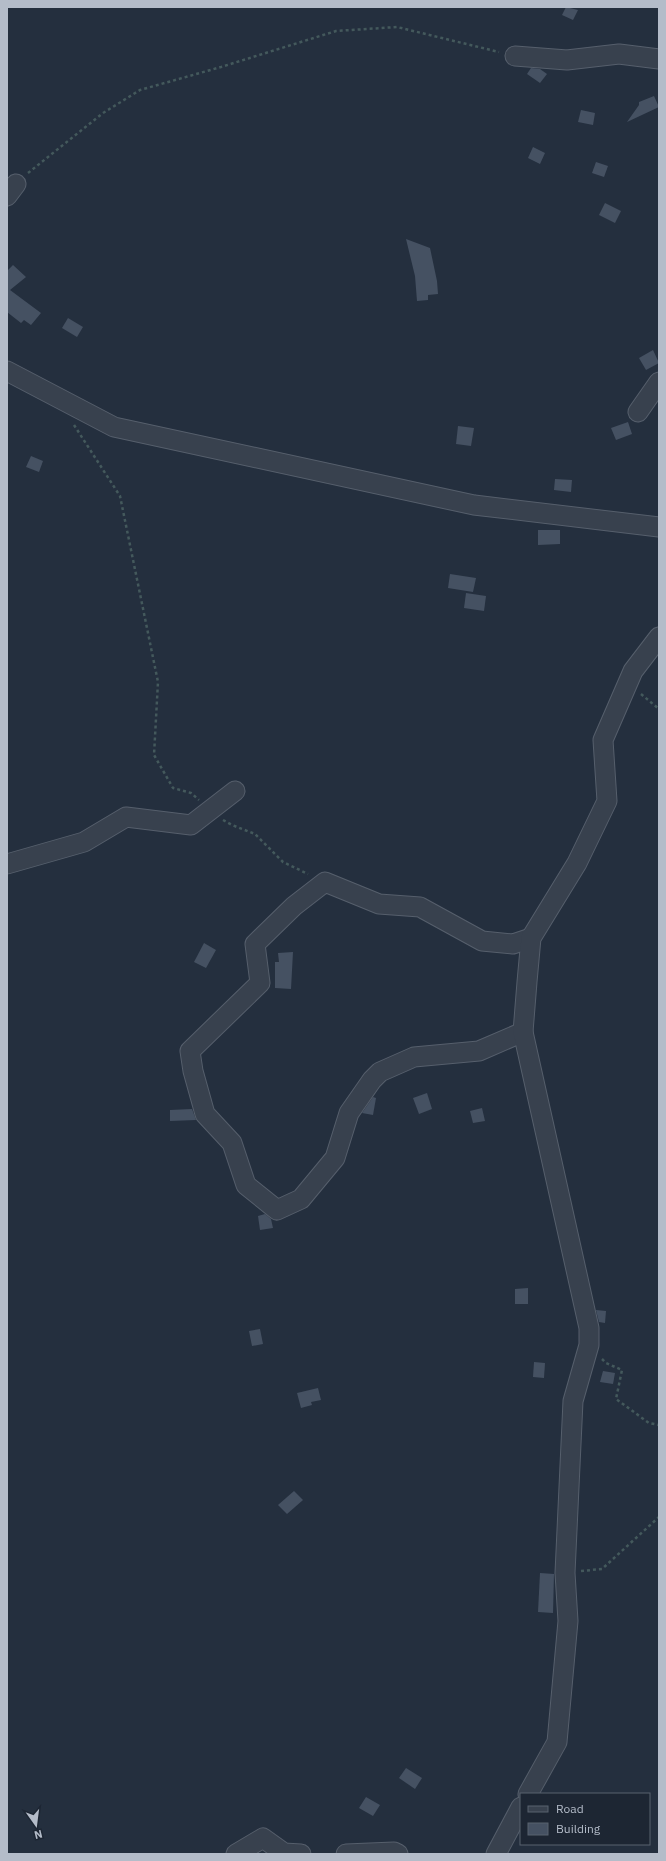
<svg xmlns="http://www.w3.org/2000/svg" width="666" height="1861" font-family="'IBM Plex Sans',sans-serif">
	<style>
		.building { fill: #455162 }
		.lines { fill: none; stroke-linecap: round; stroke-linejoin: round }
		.minor-casing { stroke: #565f6c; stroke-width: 21 }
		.path { stroke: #44595c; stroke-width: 2.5; stroke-dasharray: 3 3; stroke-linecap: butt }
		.minor { stroke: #38414e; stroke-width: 19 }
	</style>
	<rect width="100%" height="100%" fill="#242f3e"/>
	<g class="building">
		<polygon points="566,7 578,10 573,20 562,15"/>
		<polygon points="531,68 540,69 547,74 540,83 527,74"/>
		<polygon points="654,96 659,107 627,122 639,105 639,102"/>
		<polygon points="581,110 595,113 593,125 578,122"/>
		<polygon points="533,147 545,153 540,164 528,158"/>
		<polygon points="596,162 608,166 604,177 592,173"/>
		<polygon points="605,203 621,211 615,223 599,215"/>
		<polygon points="406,239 430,248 437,281 438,294 428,295 428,300 417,301 415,276"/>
		<polygon points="13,265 26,277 10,290 41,313 31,325 24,320 21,323 7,312 7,271"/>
		<polygon points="68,318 83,327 77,337 62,328"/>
		<polygon points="653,350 659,363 646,370 639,358"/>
		<polygon points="628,422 632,434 616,440 611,428"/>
		<polygon points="458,426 474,428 471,446 456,444"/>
		<polygon points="31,456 43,461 39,472 26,467"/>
		<polygon points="555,479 572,480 571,492 554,490"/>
		<polygon points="538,530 560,530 560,544 538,545"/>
		<polygon points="450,574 476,578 473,592 448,588"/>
		<polygon points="466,593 486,596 484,611 464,608"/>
		<polygon points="204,943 216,950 206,968 194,962"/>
		<polygon points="293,952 291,989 275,988 275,962 279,962 278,953"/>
		<polygon points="427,1093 432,1109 419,1114 413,1098"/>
		<polygon points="373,1097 376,1098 373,1115 362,1113"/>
		<polygon points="482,1108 485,1121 473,1123 470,1111"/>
		<polygon points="192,1109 196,1120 170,1121 170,1110"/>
		<polygon points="265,1214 271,1219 273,1228 260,1230 258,1216"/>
		<polygon points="528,1288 528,1304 515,1304 515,1289"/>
		<polygon points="596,1310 606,1311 605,1323 599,1322"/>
		<polygon points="260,1329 263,1344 252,1346 249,1331"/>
		<polygon points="534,1362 545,1363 544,1378 533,1377"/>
		<polygon points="603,1371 615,1373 613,1384 600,1382"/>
		<polygon points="318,1388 321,1400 311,1402 312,1405 301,1408 297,1393"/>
		<polygon points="294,1491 303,1500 287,1514 278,1505"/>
		<polygon points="540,1573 554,1574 553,1613 538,1612"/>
		<polygon points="406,1768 422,1778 415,1789 399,1778"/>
		<polygon points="366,1797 380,1805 373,1816 359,1808"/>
	</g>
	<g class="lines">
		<g class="minor-casing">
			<g id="minor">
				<polyline points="515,56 567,60 619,54 659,59"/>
				<polyline points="7,196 16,184"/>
				<polyline points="7,371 114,427 474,505 659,527"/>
				<polyline points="638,412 659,382"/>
				<polyline points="7,864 84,842 126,817 191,825 235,791"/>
				<polyline points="523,1032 479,1051 414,1057 380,1072 372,1080 349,1113 335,1158 301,1199 277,1210 246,1185 232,1143 205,1114 193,1071 190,1051 260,983 255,944 294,906 325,882 379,904 420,907 482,941 513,944 531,938"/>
				<polyline points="528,1794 557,1742 568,1621 565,1573 573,1401 589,1345 589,1328 523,1032 527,982 531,938 577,863 607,801 603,740 633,671 659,637"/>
				<polyline points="236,1854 263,1838 284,1853 301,1854"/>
				<polyline points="346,1854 394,1852 398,1854"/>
				<polyline points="496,1854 521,1807"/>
			</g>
		</g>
		<g class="path">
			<polyline points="28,173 103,113 140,90 221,67 336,31 397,27 499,52"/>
			<polyline points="74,425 120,496 158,682 154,755 173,788 191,793 199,800"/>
			<polyline points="641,694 659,709"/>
			<polyline points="223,820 232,825 255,834 283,862 308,874"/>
			<polyline points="602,1359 606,1363 622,1370 616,1399 649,1423 659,1425"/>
			<polyline points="581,1571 602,1569 659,1517"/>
		</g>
		<use href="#minor" class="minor"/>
	</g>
	<rect width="666" height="1861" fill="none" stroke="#b4bcc9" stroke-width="16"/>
	<rect x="520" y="1793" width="130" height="52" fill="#1d2633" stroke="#59626f"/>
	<rect x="528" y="1806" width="20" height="6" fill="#38414e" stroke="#59626f"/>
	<text x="556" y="1813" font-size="12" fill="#b4bcc9">Road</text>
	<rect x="528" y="1823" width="20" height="12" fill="#455162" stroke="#59626f"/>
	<text x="556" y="1833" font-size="12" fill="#b4bcc9">Building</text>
	<g transform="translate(36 1825) rotate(166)" stroke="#1d2633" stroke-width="3" paint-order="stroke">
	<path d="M0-3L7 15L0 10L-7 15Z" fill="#b4bcc9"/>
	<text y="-6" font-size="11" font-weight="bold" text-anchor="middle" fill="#b4bcc9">N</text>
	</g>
</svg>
